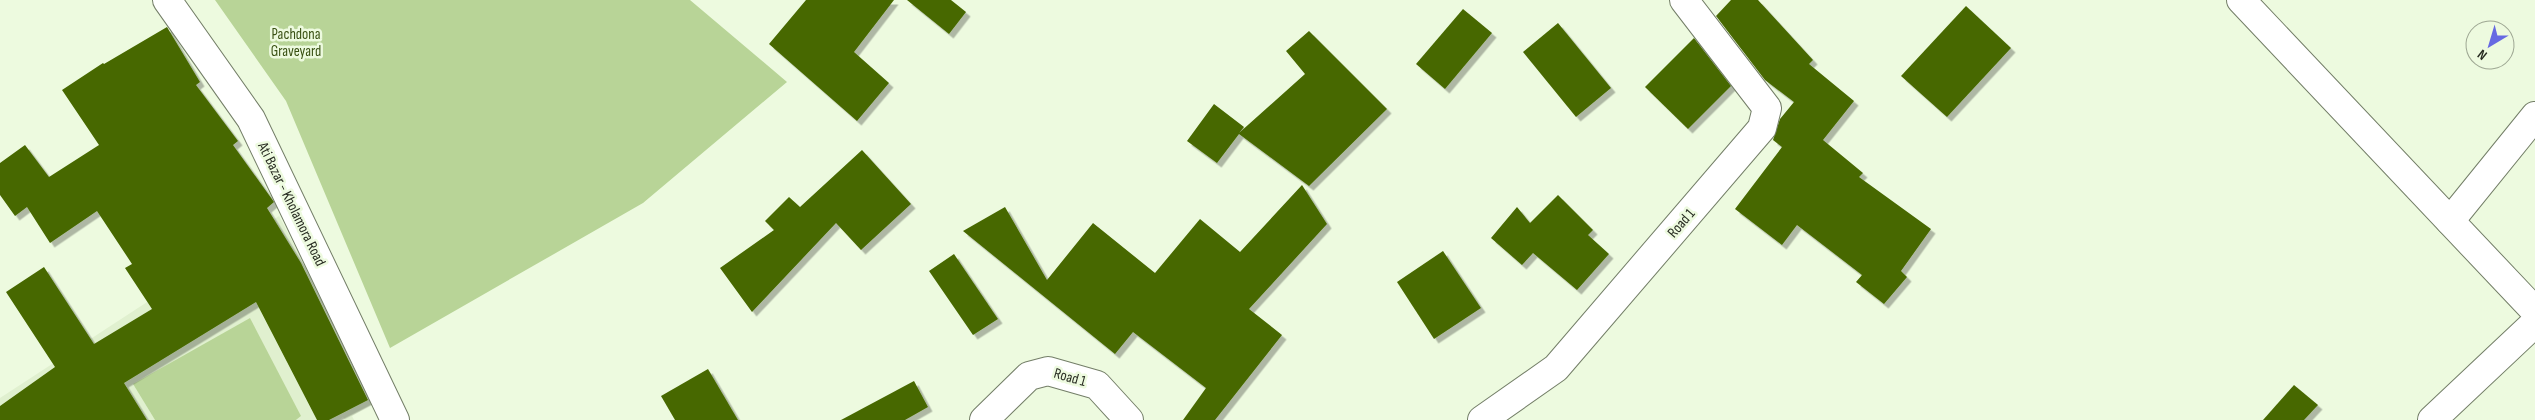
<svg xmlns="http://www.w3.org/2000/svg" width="2535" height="420" font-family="'Sofia Sans Condensed',sans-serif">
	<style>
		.built { fill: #e0f0cf }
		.green { fill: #b8d497 }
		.building { fill: #476806; filter: url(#shadow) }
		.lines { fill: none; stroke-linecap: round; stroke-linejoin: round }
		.street-casing { stroke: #737e67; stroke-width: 30 }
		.secondary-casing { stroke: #737e67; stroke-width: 30 }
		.street { stroke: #fff; stroke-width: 28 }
		.secondary { stroke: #fff; stroke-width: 28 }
		.labels { text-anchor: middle; stroke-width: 5; stroke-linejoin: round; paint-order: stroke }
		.park-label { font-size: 15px; fill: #395013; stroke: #edfadf }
		.street-label { font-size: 15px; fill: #272b21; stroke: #edfadf }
	</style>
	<defs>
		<filter id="shadow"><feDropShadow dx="4.5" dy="4.5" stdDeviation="0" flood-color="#0004"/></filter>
	</defs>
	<rect width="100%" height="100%" fill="#edfadf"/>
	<polygon class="built" points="279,216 376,402 352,416 354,420 345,420 343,417 339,420 328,420 370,398 312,285 261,312 317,420 296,420 301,416 133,384 155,420 147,420 124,383 306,271 280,230 86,414 53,369 0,406 0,398"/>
	<g class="green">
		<polygon points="215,0 690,0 787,82 643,203 390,348 286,101"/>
		<polygon points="250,318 301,416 296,420 155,420 133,384"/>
	</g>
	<g class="building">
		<polygon points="806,0 894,0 854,52 889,83 857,121 769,44"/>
		<polygon points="907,0 951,0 966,12 949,34"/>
		<polygon points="1731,0 1758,0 1813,60 1809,64 1854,101 1823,140 1863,173 1859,177 1931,229 1901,271 1907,277 1884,304 1856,282 1862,275 1797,225 1782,245 1735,209 1782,147 1773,140 1780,119 1794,102 1765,80 1716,16"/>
		<polygon points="1966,6 2011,48 1947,117 1901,76"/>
		<polygon points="1463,9 1492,33 1445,89 1416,64"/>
		<polygon points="1558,23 1611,88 1576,117 1523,52"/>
		<polygon points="167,27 200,82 196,85 238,141 233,145 274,202 267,208 301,263 368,400 329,420 317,420 256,302 124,383 147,420 0,420 0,406 55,367 6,292 44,267 94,344 152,309 125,268 132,264 97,211 50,243 27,207 15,216 0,195 0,163 25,145 49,177 99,145 62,90 103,63 104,64"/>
		<polygon points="1309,31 1387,109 1309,186 1239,134 1217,163 1187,141 1214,104 1244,127 1239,133 1305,74 1286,51"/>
		<polygon points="1694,38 1731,86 1688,129 1645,87"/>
		<polygon points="862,150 911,204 861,250 836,223 752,312 720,268 774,230 765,221 789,197 800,207"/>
		<polygon points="1302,185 1327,224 1249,309 1282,335 1215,420 1183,420 1206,388 1133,332 1115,354 963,231 1005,207 1047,280 1093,223 1155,273 1200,219 1240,252"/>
		<polygon points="1558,195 1593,230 1588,235 1609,254 1577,290 1533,253 1522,265 1491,238 1517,207 1530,223"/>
		<polygon points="1443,251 1481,308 1434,339 1397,282"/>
		<polygon points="954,254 998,319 973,335 929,271"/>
		<polygon points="708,369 738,420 675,420 661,396"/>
		<polygon points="914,381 928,407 905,420 841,420"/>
		<polygon points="2294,385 2318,405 2304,420 2263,420"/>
	</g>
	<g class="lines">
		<g class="street-casing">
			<g id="street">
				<polyline points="2241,0 2535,311"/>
				<polyline points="2450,221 2535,116"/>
				<polyline points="984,420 1029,376 1048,371 1097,385 1129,420"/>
				<polyline points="1482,420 1556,368 1762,128 1767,108 1684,0"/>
				<polyline points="2432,420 2535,323"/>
			</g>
		</g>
		<g class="secondary-casing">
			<polyline id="secondary" points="167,0 251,119 395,420"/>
		</g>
		<use href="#street" class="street"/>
		<use href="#secondary" class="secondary"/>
	</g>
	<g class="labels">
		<g class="park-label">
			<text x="296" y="39">Pachdona<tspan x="296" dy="17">Graveyard</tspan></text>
		</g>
		<g class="street-label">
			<text transform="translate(292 204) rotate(64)" y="5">Ati Bazar - Kholamora Road</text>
			<text transform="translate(1681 223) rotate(-49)" y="5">Road 1</text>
			<text transform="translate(1070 377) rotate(16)" y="5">Road 1</text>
		</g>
	</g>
	<g transform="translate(2490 45) rotate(218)"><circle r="24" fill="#edfadf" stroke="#9ea793"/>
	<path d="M0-4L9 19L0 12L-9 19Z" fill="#6669e2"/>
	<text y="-8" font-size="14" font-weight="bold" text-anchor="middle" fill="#272b21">N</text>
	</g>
</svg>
